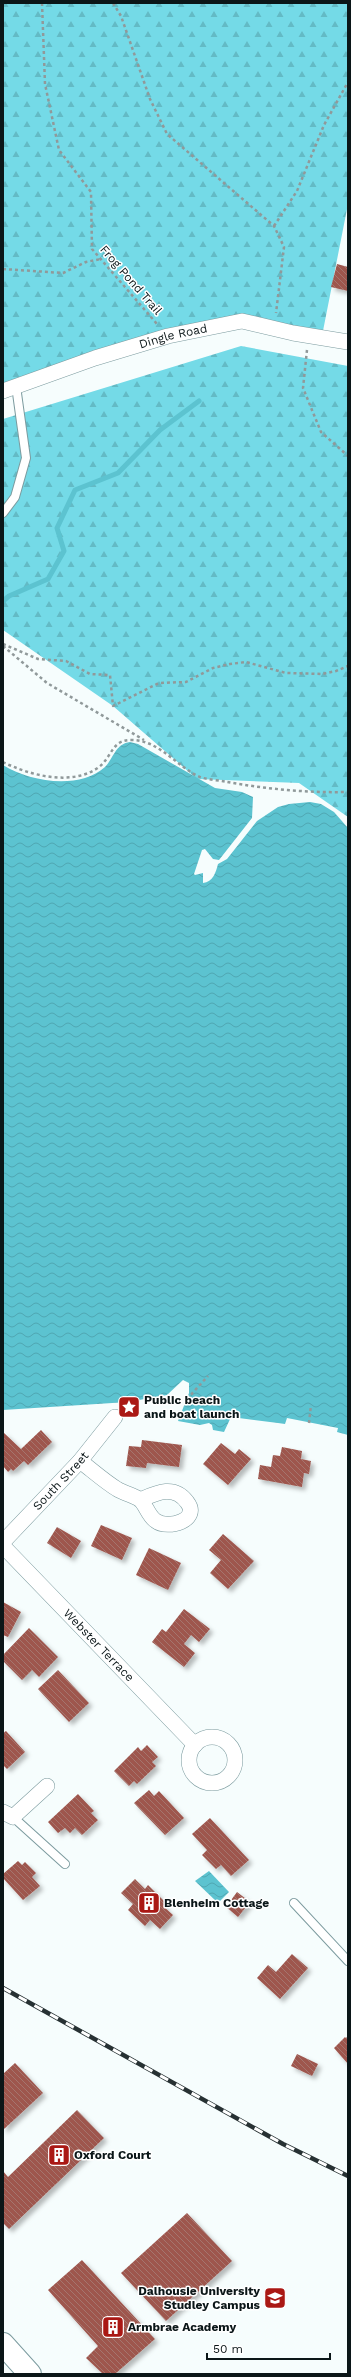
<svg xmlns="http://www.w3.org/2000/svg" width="351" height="2377" font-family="'Work Sans',sans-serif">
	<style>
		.forest { fill: url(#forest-firs) }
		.water { fill: url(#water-waves) }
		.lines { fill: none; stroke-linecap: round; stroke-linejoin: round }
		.stream { stroke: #5cc3d0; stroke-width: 5 }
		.building { fill: url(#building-back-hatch); filter: url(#shadow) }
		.lane-casing { stroke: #7c9b9f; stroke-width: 10 }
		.street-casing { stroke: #7c9b9f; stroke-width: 16 }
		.secondary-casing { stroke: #7c9b9f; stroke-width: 24 }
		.path { stroke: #90999a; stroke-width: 2.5; stroke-dasharray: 3 3; stroke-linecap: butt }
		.lane { stroke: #fff; stroke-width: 8 }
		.street { stroke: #fff; stroke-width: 15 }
		.secondary { stroke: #fff; stroke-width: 22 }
		.rail-casing { stroke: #273133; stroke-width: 4.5 }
		.rail { stroke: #fff; stroke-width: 3; stroke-dasharray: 9; stroke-linecap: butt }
		.labels { text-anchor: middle; stroke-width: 3; stroke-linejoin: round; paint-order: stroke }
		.street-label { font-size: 12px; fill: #0b1618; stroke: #fff }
		.poi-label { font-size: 12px; font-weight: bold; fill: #0b1618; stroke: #fff; text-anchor: start }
	</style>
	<defs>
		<pattern id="forest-firs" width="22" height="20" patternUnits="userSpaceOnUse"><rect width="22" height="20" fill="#74dae7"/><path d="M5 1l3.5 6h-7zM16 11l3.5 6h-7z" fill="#63bac5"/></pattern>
		<pattern id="water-waves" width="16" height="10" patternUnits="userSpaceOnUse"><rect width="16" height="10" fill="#5cc3d0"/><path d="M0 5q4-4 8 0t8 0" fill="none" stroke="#4fa7b2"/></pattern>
		<pattern id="building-back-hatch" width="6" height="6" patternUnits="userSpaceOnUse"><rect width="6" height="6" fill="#9e564d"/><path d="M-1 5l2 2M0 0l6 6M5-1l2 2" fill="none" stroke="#a5746e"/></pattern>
		<filter id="shadow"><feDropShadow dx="3.5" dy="3.5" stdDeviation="2" flood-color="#0004"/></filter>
	</defs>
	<rect width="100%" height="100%" fill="#f6fdfd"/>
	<g class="forest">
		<polygon points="3,3 348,3 348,204 322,336 253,319 3,387"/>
		<polygon points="241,346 348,366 348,817 299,783 197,779 113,706 3,630 3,419"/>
	</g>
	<g class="water">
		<path d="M130 742 138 744 215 788 242 792 253 797 252 818 219 860 213 859 205 849 202 850 194 874 195 875 203 873V883C213 882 216 872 218 864L227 859 257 821 278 807 289 804 310 802 321 804 334 812 348 828V1435L337 1432 338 1428 287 1418 285 1424 278 1423 231 1417 224 1432 213 1430 212 1425 209 1423 200 1425 178 1421 189 1393V1383L183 1380 167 1395 128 1402 3 1410V765C30 782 79 790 105 767 114 758 115 744 130 742Z"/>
		<polygon points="209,1871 229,1892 218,1903 195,1881"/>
	</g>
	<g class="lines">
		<polyline class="stream" points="3,601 9,596 48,579 64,551 57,528 75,490 118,473 160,430 199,401"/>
	</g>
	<g class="building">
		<polygon points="337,264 348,267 348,291 331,287"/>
		<polygon points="41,1430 52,1442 28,1465 24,1461 13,1471 11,1469 8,1472 3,1466 3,1432 21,1449"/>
		<polygon points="142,1440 182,1445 179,1467 147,1463 146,1468 126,1466 129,1446 141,1447"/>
		<polygon points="221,1443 235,1454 239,1449 251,1459 228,1485 203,1464"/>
		<polygon points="282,1447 302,1451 301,1459 311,1461 309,1474 304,1473 302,1487 258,1479 260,1465 271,1467 273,1455 280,1456"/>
		<polygon points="101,1525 132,1538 122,1560 91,1546"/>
		<polygon points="57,1527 81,1541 71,1558 47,1543"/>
		<polygon points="223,1534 254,1561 228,1589 210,1573 221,1560 209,1550"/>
		<polygon points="149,1548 181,1563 168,1590 136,1575"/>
		<polygon points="3,1602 21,1612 8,1637 3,1635"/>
		<polygon points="184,1609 210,1629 199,1642 191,1635 184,1644 195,1653 184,1667 152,1642 162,1629 166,1632"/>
		<polygon points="29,1628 58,1657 39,1677 32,1670 22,1680 3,1661 3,1655"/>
		<polygon points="58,1670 89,1703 69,1722 38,1689"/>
		<polygon points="6,1731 25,1752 7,1769 3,1765 3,1733"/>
		<polygon points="147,1745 158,1757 152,1762 156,1766 137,1784 134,1781 129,1786 114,1771 138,1747 141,1751"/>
		<polygon points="149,1790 154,1796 159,1791 184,1818 165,1835 134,1803"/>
		<polygon points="78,1794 94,1811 91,1813 98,1820 82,1835 75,1828 70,1833 65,1828 58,1833 48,1822"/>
		<polygon points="210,1818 249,1860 231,1876 221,1865 216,1869 202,1855 207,1850 192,1834"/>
		<polygon points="18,1861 22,1865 25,1862 36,1873 32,1877 40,1886 23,1900 3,1878 3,1874"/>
		<polygon points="135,1879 145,1889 148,1885 166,1903 163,1906 173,1915 160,1929 150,1920 145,1926 128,1910 133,1904 121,1893"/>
		<polygon points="237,1892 250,1902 238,1917 226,1907"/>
		<polygon points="292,1954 308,1968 280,1999 257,1978 268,1965 276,1972"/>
		<polygon points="348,2036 348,2064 334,2048 345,2037 346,2038"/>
		<polygon points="297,2054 318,2064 312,2076 291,2066"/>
		<polygon points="15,2063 43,2093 3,2130 3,2074"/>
		<polygon points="77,2110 104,2138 9,2229 3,2223 3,2171 8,2177"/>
		<polygon points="187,2213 232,2261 166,2321 121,2273"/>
		<polygon points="82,2260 155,2339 115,2374 103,2374 86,2358 98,2346 48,2290"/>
	</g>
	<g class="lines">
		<g class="lane-casing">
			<g id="lane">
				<polyline points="3,513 15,497 26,458 16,386"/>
				<polyline points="13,1817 65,1864"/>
				<polyline points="294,1903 348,1961"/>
			</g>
		</g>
		<g class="street-casing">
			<g id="street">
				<path id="s1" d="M3 391 95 358 168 336 242 321 293 333 348 342"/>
				<path d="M80 1461C92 1470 104 1481 117 1489 124 1493 132 1495 139 1499 146 1504 148 1516 156 1521 168 1530 201 1520 187 1502 174 1484 156 1493 140 1500"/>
				<path id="s2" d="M3 1542 80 1461 115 1417"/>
				<path id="s3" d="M3 1546 195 1745"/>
				<circle cx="212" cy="1760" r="23"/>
				<polyline points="3,1812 13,1817 47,1786"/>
			</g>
		</g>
		<g class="secondary-casing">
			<polyline id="secondary" points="3,2344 30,2374"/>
		</g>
		<g class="path">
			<polyline points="42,3 45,84 59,150 91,192 92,249 157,324"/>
			<polyline points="113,3 121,16 150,99 167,134 274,226 284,247 276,313"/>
			<polyline points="274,226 297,191 324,125 348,82"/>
			<polyline points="3,269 63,273 86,262 101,259"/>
			<polyline points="307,350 303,388 321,432 348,456"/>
			<polyline points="3,644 38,659 66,661 90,674 110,675 113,706 159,683 186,682 213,668 230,664 246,662 286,673 322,674 336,671 348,666"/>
			<polyline points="3,646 47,683 144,740"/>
			<path d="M3 762C29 775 72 787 99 767 112 757 112 739 132 740 159 740 177 767 200 777 208 780 219 780 227 782 267 789 307 793 348 792"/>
			<polyline points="187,1399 208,1376"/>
			<polyline points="309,1423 311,1405"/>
		</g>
		<use href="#lane" class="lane"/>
		<use href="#street" class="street"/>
		<use href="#secondary" class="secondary"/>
		<g class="rail-casing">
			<polyline id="rail" points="3,1988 283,2144 348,2176"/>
		</g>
		<use href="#rail" class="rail"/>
	</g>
	<defs>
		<g id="sight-square" transform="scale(1.15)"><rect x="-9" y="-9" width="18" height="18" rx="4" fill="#aa1814" stroke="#fff"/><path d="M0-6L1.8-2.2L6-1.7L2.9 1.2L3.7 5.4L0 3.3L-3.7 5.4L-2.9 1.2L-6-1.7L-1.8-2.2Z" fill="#fff"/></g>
		<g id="building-square" transform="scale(1.15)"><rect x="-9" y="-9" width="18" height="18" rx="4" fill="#aa1814" stroke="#fff"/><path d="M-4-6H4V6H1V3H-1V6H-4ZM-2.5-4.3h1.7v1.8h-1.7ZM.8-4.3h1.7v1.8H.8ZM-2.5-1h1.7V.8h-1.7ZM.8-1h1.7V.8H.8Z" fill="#fff"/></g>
		<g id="university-square" transform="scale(1.15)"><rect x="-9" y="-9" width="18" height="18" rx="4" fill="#aa1814" stroke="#fff"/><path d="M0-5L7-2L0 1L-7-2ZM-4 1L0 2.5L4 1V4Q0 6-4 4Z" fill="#fff"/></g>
	</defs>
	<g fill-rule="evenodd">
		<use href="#sight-square" x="129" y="1407"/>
		<use href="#building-square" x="149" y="1903"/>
		<use href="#building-square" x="59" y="2155"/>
		<use href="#university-square" x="275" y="2298"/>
		<use href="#building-square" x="113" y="2327"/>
	</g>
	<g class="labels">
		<g class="street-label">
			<text transform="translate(131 280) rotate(49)" y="4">Frog Pond Trail</text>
			<text dy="4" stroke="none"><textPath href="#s1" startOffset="179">Dingle Road</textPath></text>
			<text dy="4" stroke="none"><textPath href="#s2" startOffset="84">South Street</textPath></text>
			<text dy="4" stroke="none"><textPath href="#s3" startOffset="138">Webster Terrace</textPath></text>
		</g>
		<g class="poi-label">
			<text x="144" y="1404">Public beach<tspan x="144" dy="14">and boat launch</tspan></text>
			<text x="164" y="1907">Blenheim Cottage</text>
			<text x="74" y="2159">Oxford Court</text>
			<text x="260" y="2295" text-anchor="end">Dalhousie University<tspan x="260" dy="14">Studley Campus</tspan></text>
			<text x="128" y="2331">Armbrae Academy</text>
		</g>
	</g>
	<rect width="351" height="2377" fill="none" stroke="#0b1618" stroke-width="8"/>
	<path d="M207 2353v6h123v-6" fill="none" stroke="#0b1618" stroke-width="2"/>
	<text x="213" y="2353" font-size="12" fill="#0b1618" stroke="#ffffff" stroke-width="3" paint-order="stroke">50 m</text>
</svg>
